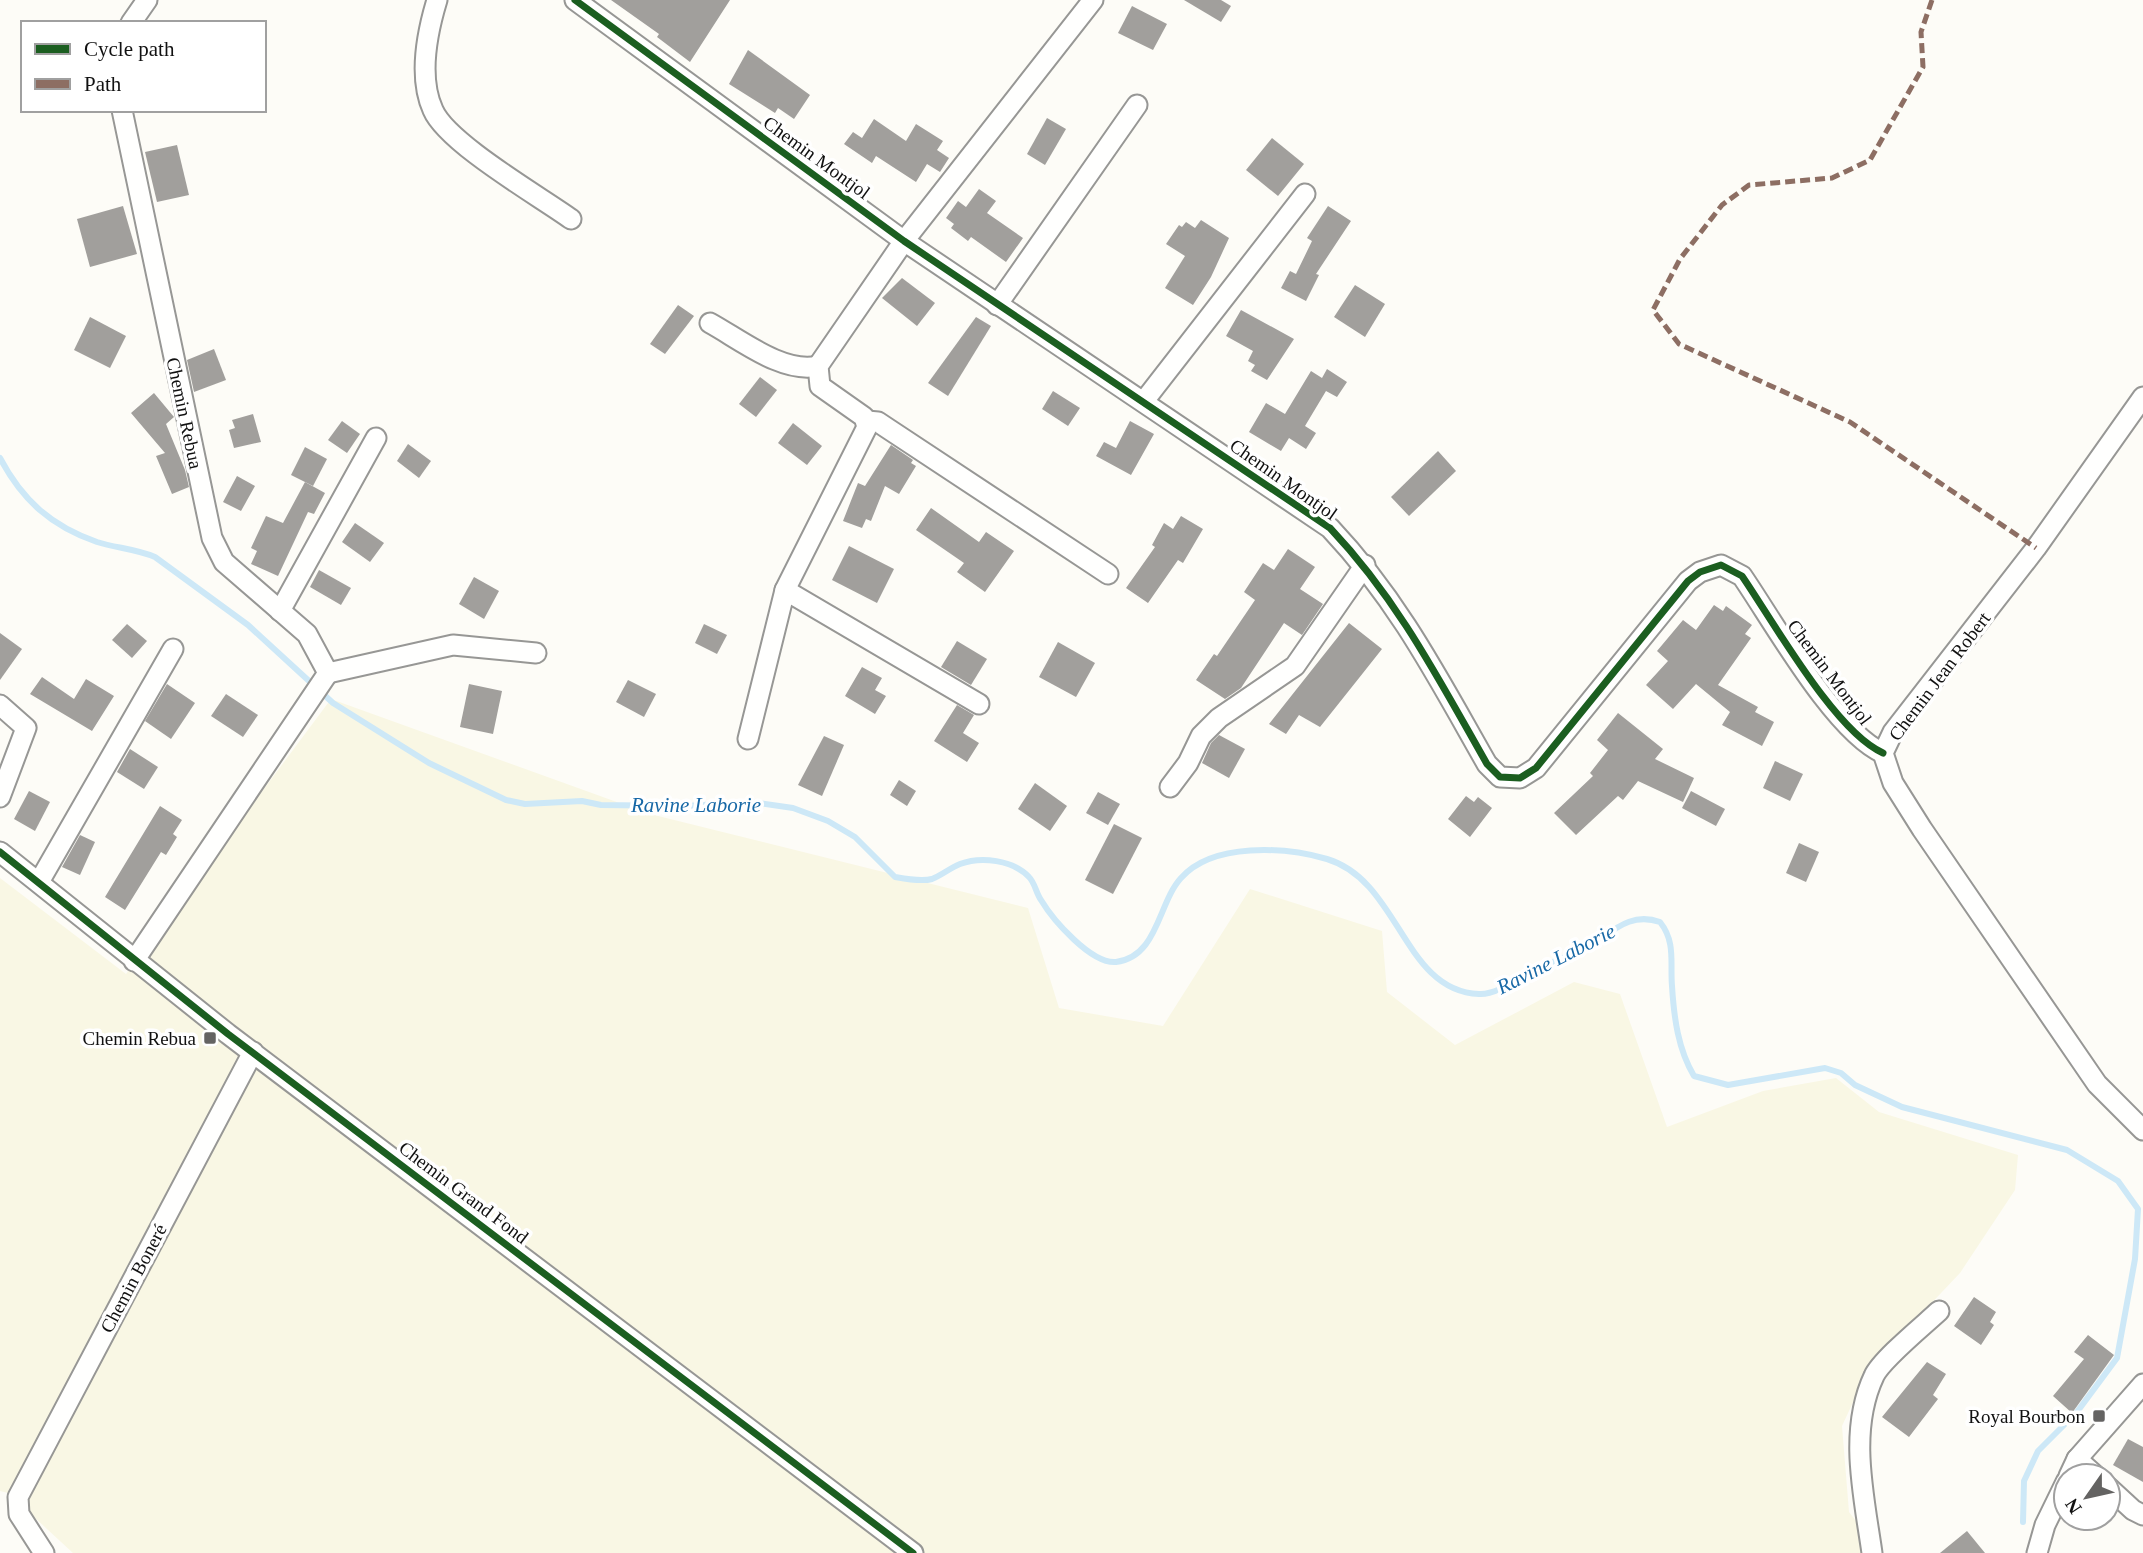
<svg xmlns="http://www.w3.org/2000/svg" width="2143" height="1553" font-family="'Times New Roman',serif">
	<style>
		.farmland { fill: #f9f7e4 }
		.lines { fill: none; stroke-linecap: round; stroke-linejoin: round }
		.stream { stroke: #cde8f7; stroke-width: 6 }
		.building { fill: #a19f9c }
		.minor-casing { stroke: #979795; stroke-width: 23 }
		.minor { stroke: #fffffe; stroke-width: 19 }
		.quiet { stroke: #8d6e63; stroke-width: 5; stroke-dasharray: 10 5; stroke-linecap: butt }
		.cycleway-casing { stroke: #fff; stroke-width: 11 }
		.cycleway { stroke: #1b5e20; stroke-width: 7 }
		.poi-dot { fill: #646362; stroke: #fff; stroke-width: 2.5 }
		.labels { text-anchor: middle; stroke-width: 7; stroke-linejoin: round; paint-order: stroke }
		.street-label { font-size: 19px; fill: #111; stroke: #fff }
		.poi-label { font-size: 19px; fill: #111; stroke: #fff; text-anchor: end }
		.water-label { font-size: 21px; font-style: italic; fill: #1768a6; stroke: #fff }
	</style>
	<rect width="100%" height="100%" fill="#fdfcf7"/>
	<polygon class="farmland" points="331,699 650,814 1028,908 1059,1008 1163,1026 1250,889 1382,931 1387,992 1455,1045 1574,982 1620,994 1667,1127 1763,1091 1836,1078 1879,1112 2018,1155 2015,1190 1960,1273 1868,1370 1842,1426 1849,1512 1881,1553 73,1553 8,1493 0,1491 0,878 126,974"/>
	<g class="lines">
		<path class="stream" d="M0 458C22 500 51 526 97 542 116 548 136 549 155 557L248 625 333 703 429 763 506 800 525 804 582 801 601 805 686 806 752 802 793 808 828 821 855 837 895 877C906 879 921 882 932 879 942 875 950 868 960 864 981 856 1013 860 1029 877 1035 883 1036 893 1041 900 1053 920 1091 964 1116 962 1158 957 1158 903 1181 878 1213 842 1285 847 1327 859 1400 881 1403 991 1479 994 1495 995 1513 982 1527 974 1544 964 1562 959 1580 951 1608 938 1626 910 1660 922 1676 942 1670 963 1672 986 1674 1018 1678 1049 1694 1076L1728 1085 1825 1068 1841 1073 1855 1085 1902 1107 2067 1150 2118 1181 2138 1209 2135 1259 2117 1358 2077 1412 2038 1451 2024 1481 2023 1522"/>
	</g>
	<g class="building">
		<polygon points="611,0 730,0 690,62 657,37 659,34"/>
		<polygon points="1184,0 1221,0 1231,6 1221,22"/>
		<polygon points="1132,6 1167,24 1153,50 1118,33"/>
		<polygon points="748,50 810,95 794,119 778,108 775,113 729,84"/>
		<polygon points="1047,118 1066,129 1045,165 1027,154"/>
		<polygon points="874,119 906,141 916,124 943,141 937,150 949,158 940,172 927,164 916,182 876,156 872,163 844,144 853,132 862,138"/>
		<polygon points="1272,138 1304,164 1278,196 1246,170"/>
		<polygon points="177,145 189,195 157,202 145,152"/>
		<polygon points="979,189 996,201 987,213 1023,238 1006,262 971,237 968,241 951,228 954,224 946,218 958,201 966,207"/>
		<polygon points="123,206 137,254 90,267 77,219"/>
		<polygon points="1328,206 1351,221 1316,274 1319,275 1306,301 1281,288 1290,271 1296,274 1312,241 1307,238"/>
		<polygon points="1201,220 1229,238 1211,277 1193,305 1165,288 1185,256 1166,244 1179,225 1182,227 1186,222 1195,228"/>
		<polygon points="902,278 935,303 917,326 882,298"/>
		<polygon points="1355,285 1385,304 1365,337 1334,317"/>
		<polygon points="678,305 694,316 665,354 650,344"/>
		<polygon points="1241,310 1294,339 1267,380 1251,371 1255,365 1248,361 1253,351 1226,336"/>
		<polygon points="90,317 126,336 110,368 74,350"/>
		<polygon points="976,317 991,326 948,396 928,383"/>
		<polygon points="214,349 226,380 194,392 187,360"/>
		<polygon points="1327,369 1347,382 1337,397 1326,391 1305,426 1316,433 1306,449 1289,438 1281,451 1249,432 1266,403 1285,414 1311,371 1322,378"/>
		<polygon points="760,377 777,390 756,417 739,404"/>
		<polygon points="1053,391 1080,408 1068,426 1042,409"/>
		<polygon points="154,393 174,417 166,424 185,470 189,487 172,494 156,456 165,453 131,413"/>
		<polygon points="253,414 261,442 234,448 229,430 235,428 232,420"/>
		<polygon points="342,421 360,434 347,453 328,440"/>
		<polygon points="1130,421 1154,434 1131,475 1096,456 1104,442 1116,448"/>
		<polygon points="793,423 822,446 807,465 778,443"/>
		<polygon points="408,444 431,461 419,478 397,461"/>
		<polygon points="891,445 913,460 911,463 916,466 899,494 885,486 871,521 866,519 862,528 843,521 858,483 865,486"/>
		<polygon points="305,447 327,459 313,486 291,475"/>
		<polygon points="1438,451 1456,471 1409,516 1391,497"/>
		<polygon points="237,476 255,486 241,511 223,502"/>
		<polygon points="305,482 325,493 314,514 308,512 278,576 251,564 257,551 251,548 266,516 283,523"/>
		<polygon points="931,508 979,542 986,532 1014,551 985,592 957,572 964,563 916,530"/>
		<polygon points="1181,516 1203,529 1183,563 1178,560 1148,603 1126,588 1155,547 1152,545 1164,523 1173,529"/>
		<polygon points="355,523 384,543 370,562 342,542"/>
		<polygon points="849,546 894,569 877,603 832,580"/>
		<polygon points="1288,549 1315,567 1300,589 1323,604 1302,635 1284,623 1241,688 1225,699 1196,680 1214,654 1217,656 1255,600 1244,592 1263,563 1274,570"/>
		<polygon points="319,570 351,588 341,605 310,587"/>
		<polygon points="474,577 499,591 484,619 459,604"/>
		<polygon points="1714,605 1723,611 1726,606 1752,625 1745,634 1751,638 1718,685 1758,707 1755,712 1774,722 1762,746 1722,725 1730,712 1696,684 1673,709 1646,685 1668,661 1657,651 1683,620 1696,630"/>
		<polygon points="1349,623 1382,649 1363,673 1320,727 1299,715 1286,734 1269,724"/>
		<polygon points="127,624 147,641 132,658 112,640"/>
		<polygon points="704,624 727,635 717,654 695,643"/>
		<polygon points="0,633 22,649 0,680"/>
		<polygon points="957,641 987,659 971,685 941,667"/>
		<polygon points="1058,642 1095,663 1076,697 1039,677"/>
		<polygon points="862,667 882,678 875,690 886,696 875,714 845,696"/>
		<polygon points="42,677 74,699 86,679 114,696 92,731 30,694"/>
		<polygon points="628,680 656,694 644,717 616,702"/>
		<polygon points="167,684 195,703 171,739 145,721"/>
		<polygon points="469,684 502,691 493,734 460,727"/>
		<polygon points="226,694 258,715 243,737 211,716"/>
		<polygon points="957,705 974,715 963,733 979,743 967,762 934,741"/>
		<polygon points="1618,713 1663,749 1655,759 1694,778 1683,802 1638,781 1623,800 1618,796 1576,835 1554,813 1593,776 1590,773 1608,750 1597,740"/>
		<polygon points="1219,735 1245,749 1229,778 1202,763 1211,743"/>
		<polygon points="824,736 844,745 822,796 798,785"/>
		<polygon points="130,749 158,767 144,789 117,772"/>
		<polygon points="1775,761 1803,774 1790,801 1763,788"/>
		<polygon points="899,780 916,791 907,806 890,795"/>
		<polygon points="1035,783 1067,806 1050,831 1018,809"/>
		<polygon points="29,791 50,802 35,831 14,819"/>
		<polygon points="1691,791 1725,809 1716,826 1682,808"/>
		<polygon points="1098,792 1120,804 1108,825 1086,813"/>
		<polygon points="1466,796 1474,802 1478,797 1492,808 1470,837 1448,819"/>
		<polygon points="160,806 182,820 173,834 177,837 166,855 161,852 125,910 105,897"/>
		<polygon points="1114,824 1142,838 1113,894 1085,880"/>
		<polygon points="80,835 95,842 80,875 62,867"/>
		<polygon points="1799,843 1819,852 1806,882 1786,873"/>
		<polygon points="1974,1297 1996,1312 1990,1322 1994,1325 1981,1345 1954,1326"/>
		<polygon points="2088,1335 2114,1355 2072,1413 2053,1396 2084,1359 2074,1352"/>
		<polygon points="1927,1362 1946,1374 1933,1395 1938,1399 1909,1437 1882,1417"/>
		<polygon points="2128,1439 2143,1447 2143,1482 2113,1465"/>
		<polygon points="1967,1531 1985,1553 1940,1553"/>
	</g>
	<g class="lines">
		<g class="minor-casing">
			<g id="minor">
				<path d="M437 0C427 33 418 77 433 110 447 143 539 196 571 219"/>
				<path d="M575 0 904 241 1330 528C1398 600 1438 678 1487 764L1500 777 1520 778 1536 768 1688 581 1700 572 1721 565 1742 576C1773 621 1835 732 1883 753"/>
				<polyline points="131,23 147,0"/>
				<polyline points="122,110 212,538 224,562 307,634 328,673 134,961"/>
				<polyline points="997,305 1137,105"/>
				<path d="M710 323C741 340 783 374 818 366"/>
				<polyline points="2143,397 2036,548 1893,732 1883,753 1893,783 1922,829 2097,1084 2143,1130"/>
				<polyline points="1144,401 1305,194"/>
				<polyline points="867,421 878,422 887,428 1108,574"/>
				<polyline points="785,590 979,704"/>
				<polyline points="280,611 376,438"/>
				<polyline points="328,673 453,645 536,653"/>
				<polyline points="0,705 26,728 0,797"/>
				<polyline points="748,739 785,590 867,427 864,417 820,386 818,366 904,241 1093,0"/>
				<polyline points="1170,787 1188,763 1201,736 1219,718 1295,666 1365,565"/>
				<polyline points="0,852 228,1034 913,1553"/>
				<polyline points="39,882 173,649"/>
				<polyline points="2077,1459 2096,1476"/>
				<polyline points="2069,1476 2077,1459 2143,1384"/>
				<polyline points="2108,1487 2133,1510 2143,1515"/>
				<polyline points="44,1553 19,1514 18,1497 253,1052"/>
				<path d="M1872 1553C1864 1496 1848 1431 1874 1376 1881 1360 1924 1325 1939 1311"/>
				<polyline points="2037,1553 2045,1525 2066,1482"/>
			</g>
		</g>
		<use href="#minor" class="minor"/>
		<polyline class="quiet" points="1932,0 1921,32 1923,67 1870,160 1832,178 1749,185 1722,205 1680,259 1653,310 1679,344 1850,422 2036,548"/>
		<g class="cycleway-casing">
			<g id="cycleway">
				<path d="M575 0 904 241 1330 528C1398 600 1438 678 1487 764L1500 777 1520 778 1536 768 1688 581 1700 572 1721 565 1742 576C1773 621 1835 732 1883 753"/>
				<polyline points="0,852 228,1034 913,1553"/>
			</g>
		</g>
		<use href="#cycleway" class="cycleway"/>
	</g>
	<g class="poi-dot">
		<rect x="203" y="1031" width="14" height="14" rx="3.5"/>
		<rect x="2092" y="1409" width="14" height="14" rx="3.5"/>
	</g>
	<g class="labels">
		<g class="street-label">
			<text transform="translate(817 157) rotate(36)" y="7">Chemin Montjol</text>
			<text transform="translate(185 413) rotate(78)" y="7">Chemin Rebua</text>
			<text transform="translate(1284 479) rotate(35)" y="7">Chemin Montjol</text>
			<text transform="translate(1830 672) rotate(53)" y="7">Chemin Montjol</text>
			<text transform="translate(1939 676) rotate(-53)" y="7">Chemin Jean Robert</text>
			<text transform="translate(464 1192) rotate(37)" y="7">Chemin Grand Fond</text>
			<text transform="translate(133 1278) rotate(-62)" y="7">Chemin Boneré</text>
		</g>
		<g class="poi-label">
			<text x="196" y="1045">Chemin Rebua</text>
			<text x="2085" y="1423">Royal Bourbon</text>
		</g>
		<g class="water-label">
			<text x="696" y="812">Ravine Laborie</text>
			<text transform="translate(1556 959) rotate(-27)" y="7">Ravine Laborie</text>
		</g>
	</g>
	<rect x="21" y="21" width="245" height="91" fill="#ffffff" stroke="#a0a0a0" stroke-width="2"/>
	<rect x="35" y="44" width="35" height="10" fill="#1b5e20" stroke="#a0a0a0" stroke-width="2"/>
	<text x="84" y="56" font-size="21" fill="#111111">Cycle path</text>
	<rect x="35" y="79" width="35" height="10" fill="#8d6e63" stroke="#a0a0a0" stroke-width="2"/>
	<text x="84" y="91" font-size="21" fill="#111111">Path</text>
	<g transform="translate(2087 1497) rotate(236)"><circle r="33" fill="#ffffff" stroke="#a0a0a0" stroke-width="2"/>
	<path d="M0-5L12 26L0 18L-12 26Z" fill="#646362"/>
	<text y="-10" font-size="19" font-weight="bold" text-anchor="middle" fill="#111111">N</text>
	</g>
</svg>
